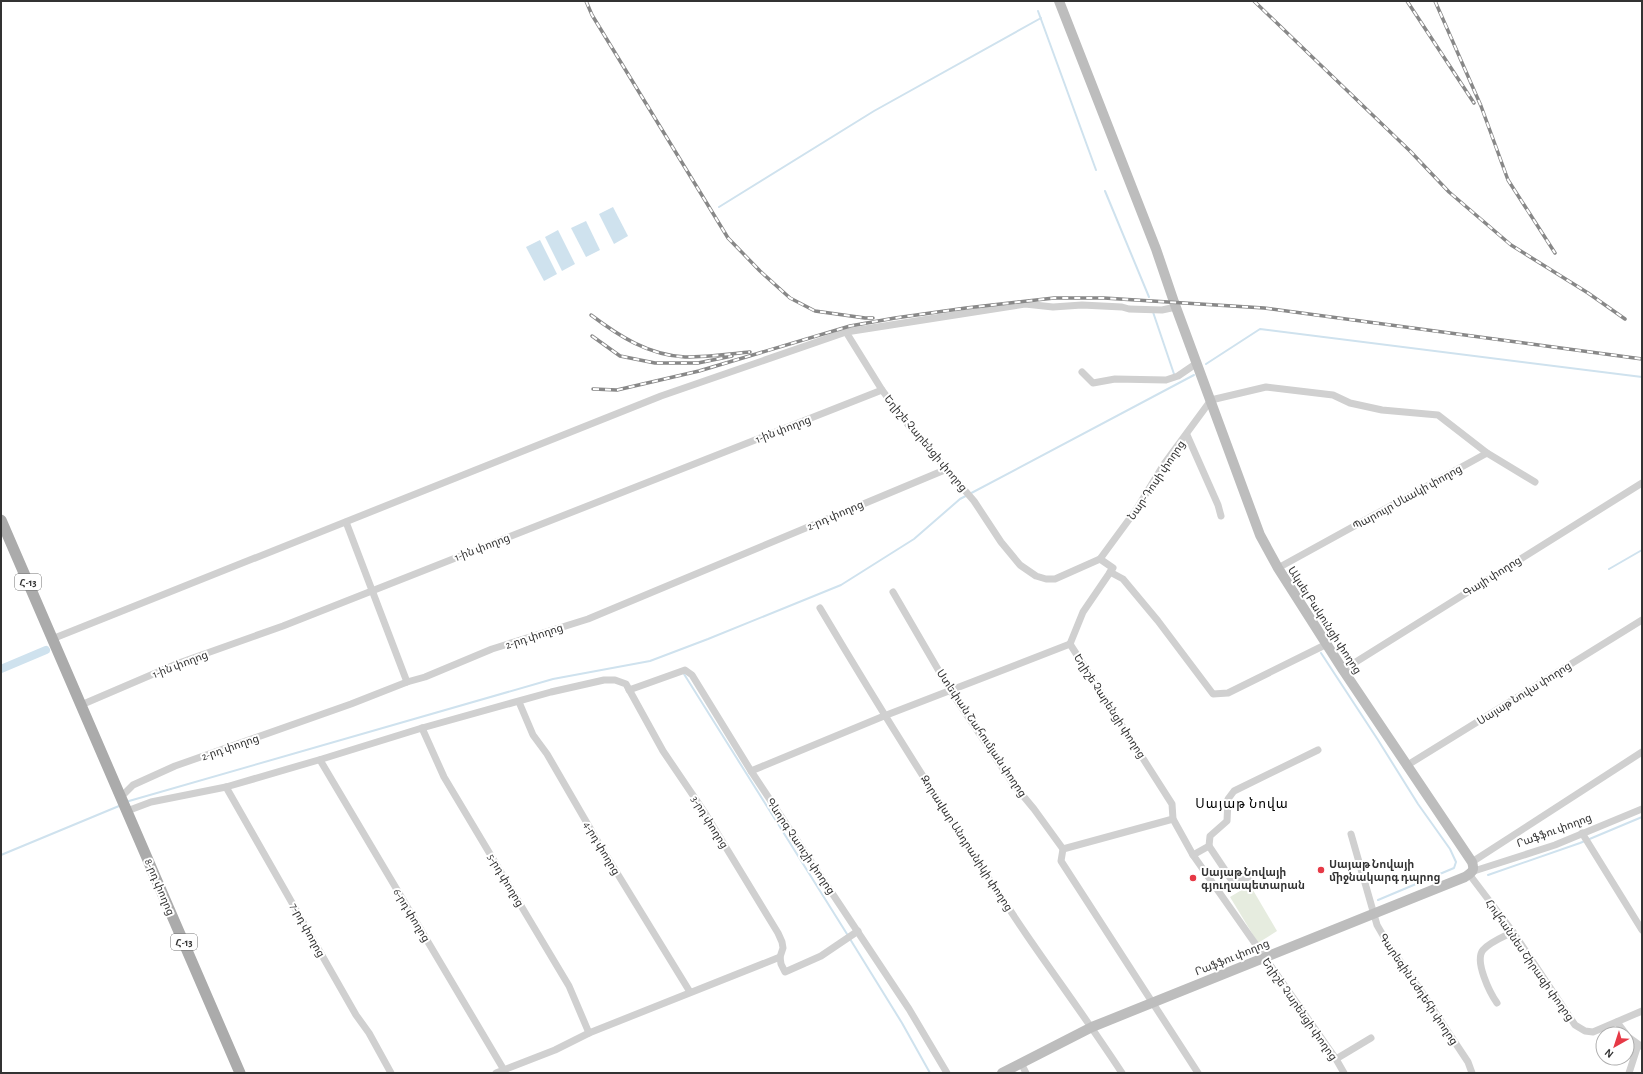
<svg xmlns="http://www.w3.org/2000/svg" width="1643" height="1074" font-family="'Alegreya Sans','Noto Sans Armenian',sans-serif">
	<style>
		.green { fill: #e6ecdf }
		.water { fill: #cfe2ee }
		.lines { fill: none; stroke-linecap: round; stroke-linejoin: round }
		.stream { stroke: #cfe2ee; stroke-width: 2 }
		.canal { stroke: #cfe2ee; stroke-width: 8 }
		.minor { stroke: #d0d0d0; stroke-width: 7 }
		.secondary { stroke: #bdbdbd; stroke-width: 10 }
		.primary { stroke: #ababab; stroke-width: 11 }
		.rail-casing { stroke: #888; stroke-width: 3.5 }
		.rail { stroke: #fff; stroke-width: 2; stroke-dasharray: 6; stroke-linecap: butt }
		.poi-dot { fill: #e63946; stroke: #fff; stroke-width: 1.5 }
		.labels { text-anchor: middle; stroke-width: 4; stroke-linejoin: round; paint-order: stroke }
		.shield { fill: #fff; stroke: #707070; stroke-width: 1 }
		.shield-label { font-size: 10px; font-weight: bold; fill: #333 }
		.street-label { font-size: 11px; fill: #333; stroke: #fff }
		.poi-label { font-size: 11px; font-weight: bold; fill: #333; stroke: #fff; text-anchor: start }
		.quarter-label { font-size: 13px; letter-spacing: 1px; fill: #000; stroke: #fff }
	</style>
	<rect width="100%" height="100%" fill="#fff"/>
	<polygon class="green" points="1250,885 1277,931 1258,943 1230,897"/>
	<g class="water">
		<polygon points="613,207 628,236 614,244 599,214"/>
		<polygon points="586,221 600,250 586,257 571,228"/>
		<polygon points="558,230 575,264 562,271 545,237"/>
		<polygon points="540,240 557,274 544,281 526,247"/>
	</g>
	<g class="lines">
		<g class="stream">
			<polyline points="1038,11 1096,170"/>
			<polyline points="1105,191 1149,297"/>
			<polyline points="719,207 874,111 1041,18"/>
			<polyline points="1153,312 1174,374"/>
			<polyline points="1206,364 1260,329 1642,377"/>
			<polyline points="1609,569 1642,550"/>
			<polyline points="1321,653 1378,740 1418,804 1450,849 1456,862 1454,868 1378,900"/>
			<polyline points="684,674 847,934"/>
			<polyline points="129,801 553,679 650,661 708,639 841,585 914,539 960,499 1194,375"/>
			<polyline points="1,855 119,806"/>
			<polyline points="1488,875 1580,843 1642,817"/>
			<polyline points="850,939 902,1023 930,1073"/>
		</g>
		<polyline class="canal" points="1,669 46,650"/>
		<g class="minor">
			<polyline points="846,332 882,390 909,426 974,501 1001,542 1020,565 1036,576 1046,579 1055,579 1100,559 1136,510 1164,464 1211,400 1266,387 1333,395 1350,403 1382,410 1438,415 1487,453"/>
			<polyline points="1082,372 1093,383 1115,379 1166,380 1178,376 1197,363"/>
			<polyline points="1187,435 1218,505 1221,516"/>
			<polyline points="346,522 407,682"/>
			<polyline points="1278,568 1487,453 1535,482"/>
			<polyline points="1110,572 1123,579 1158,621 1213,694 1228,693 1327,644"/>
			<polyline points="893,592 950,690 1014,785 1034,809 1063,849 1061,861 1198,1073"/>
			<path d="M820 608C886 719 955 829 1028 937 1059 982 1092 1027 1122 1073"/>
			<polyline points="52,639 661,396 846,332 1025,304 1053,307 1082,305 1122,307 1129,309 1162,310 1176,307"/>
			<polyline points="1070,644 1172,804 1173,819 1193,855 1336,1059 1344,1073"/>
			<polyline points="1070,644 1083,612 1113,568 1100,559"/>
			<polyline points="1343,670 1642,483"/>
			<polyline points="629,690 685,670 692,675 751,771 909,1009 947,1073"/>
			<polyline points="519,702 533,735 547,754 598,842 690,992"/>
			<polyline points="81,705 179,663 283,626 882,390"/>
			<polyline points="422,728 444,777 569,986 589,1033"/>
			<polyline points="320,760 504,1070"/>
			<polyline points="1406,766 1642,620"/>
			<polyline points="751,771 884,716 1070,644"/>
			<polyline points="226,787 356,1015 369,1033 391,1073"/>
			<polyline points="121,797 133,785 175,766 351,704 407,682 425,677 492,649 588,619 947,469"/>
			<polyline points="127,811 151,802 226,787 322,759 422,728 551,692 604,680 615,680 626,684 663,751 705,813 778,933 782,942 783,948 780,957 781,964 785,972 821,956 858,931"/>
			<polyline points="1582,833 1642,930"/>
			<polyline points="1351,834 1377,925 1388,944 1421,991 1468,1062 1472,1073"/>
			<polyline points="1209,846 1231,879 1237,882 1251,876"/>
			<polyline points="1063,849 1173,819"/>
			<polyline points="1193,855 1209,846 1210,836 1227,821 1228,799 1234,791 1318,750"/>
			<polyline points="1472,862 1642,752"/>
			<polyline points="1474,871 1555,845 1642,809"/>
			<polyline points="1469,874 1513,932 1575,1025 1585,1031 1593,1032 1642,1011"/>
			<path d="M1497 1003C1490 993 1474 961 1483 950 1490 942 1503 937 1513 932"/>
			<polyline points="1617,1022 1626,1034"/>
			<polyline points="1627,1036 1641,1046"/>
			<polyline points="1336,1059 1371,1038"/>
			<polyline points="1021,1063 1026,1073"/>
			<polyline points="496,1073 555,1050 589,1033 780,957"/>
			<polyline points="1629,1073 1638,1045"/>
		</g>
		<path class="secondary" d="M1002 1073 1092 1027 1465 877C1472 872 1475 871 1472 862L1343 670 1278 568 1260 535 1174 302 1156 249 1059 1"/>
		<polyline class="primary" points="1,520 240,1073"/>
		<g class="rail-casing">
			<g id="rail">
				<polyline points="586,1 592,15 728,238 760,271 790,298 815,311 865,318 873,318"/>
				<polyline points="1254,1 1410,151 1449,192 1511,245 1588,293 1625,319"/>
				<polyline points="1407,1 1474,103"/>
				<polyline points="1435,1 1481,106 1508,180 1555,253"/>
				<path d="M591 315C619 336 648 355 685 357 707 357 729 354 750 352"/>
				<polyline points="592,336 620,356 655,363 698,363 732,356"/>
				<polyline points="593,389 617,390 699,371 850,326 895,318 966,308 1054,298 1104,298 1264,308 1642,359"/>
			</g>
		</g>
		<use href="#rail" class="rail"/>
	</g>
	<g class="poi-dot">
		<circle cx="1321" cy="870" r="4"/>
		<circle cx="1193" cy="878" r="4"/>
	</g>
	<g class="labels">
		<g class="shield">
			<rect x="15" y="574" width="26" height="16" rx="3"/>
			<rect x="171" y="934" width="26" height="16" rx="3"/>
		</g>
		<g class="shield-label">
			<text x="28" y="586">Հ-13</text>
			<text x="184" y="946">Հ-13</text>
		</g>
		<g class="street-label">
			<text transform="translate(783 429) rotate(-21)" y="4">1-ին փողոց</text>
			<text transform="translate(926 443) rotate(50)" y="4">Եղիշե Չարենցի փողոց</text>
			<text transform="translate(1156 480) rotate(-56)" y="4">Նար-Դոսի փողոց</text>
			<text transform="translate(1407 497) rotate(-29)" y="4">Պարույր Սևակի փողոց</text>
			<text transform="translate(835 515) rotate(-23)" y="4">2-րդ փողոց</text>
			<text transform="translate(482 547) rotate(-21)" y="4">1-ին փողոց</text>
			<text transform="translate(1492 576) rotate(-32)" y="4">Գայի փողոց</text>
			<text transform="translate(1325 620) rotate(57)" y="4">Ակսել Բակունցի փողոց</text>
			<text transform="translate(534 636) rotate(-18)" y="4">2-րդ փողոց</text>
			<text transform="translate(180 664) rotate(-21)" y="4">1-ին փողոց</text>
			<text transform="translate(1524 693) rotate(-32)" y="4">Սայաթ Նովա փողոց</text>
			<text transform="translate(1110 706) rotate(57)" y="4">Եղիշե Չարենցի փողոց</text>
			<text transform="translate(982 733) rotate(56)" y="4">Ստեփան Շահումյան փողոց</text>
			<text transform="translate(230 747) rotate(-19)" y="4">2-րդ փողոց</text>
			<text transform="translate(710 822) rotate(58)" y="4">3-րդ փողոց</text>
			<text transform="translate(1554 830) rotate(-20)" y="4">Րաֆֆու փողոց</text>
			<text transform="translate(967 843) rotate(57)" y="4">Զորավար Անդրանիկի փողոց</text>
			<text transform="translate(801 846) rotate(56)" y="4">Գևորգ Չաուշի փողոց</text>
			<text transform="translate(602 848) rotate(59)" y="4">4-րդ փողոց</text>
			<text transform="translate(506 880) rotate(59)" y="4">5-րդ փողոց</text>
			<text transform="translate(160 887) rotate(67)" y="4">8-րդ փողոց</text>
			<text transform="translate(412 915) rotate(59)" y="4">6-րդ փողոց</text>
			<text transform="translate(308 930) rotate(61)" y="4">7-րդ փողոց</text>
			<text transform="translate(1232 957) rotate(-22)" y="4">Րաֆֆու փողոց</text>
			<text transform="translate(1530 960) rotate(55)" y="4">Հովհաննես Շիրազի փողոց</text>
			<text transform="translate(1419 989) rotate(56)" y="4">Գարեգին Նժդեհի փողոց</text>
			<text transform="translate(1300 1009) rotate(55)" y="4">Եղիշե Չարենցի փողոց</text>
		</g>
		<g class="poi-label">
			<text x="1329" y="868">Սայաթ Նովայի<tspan x="1329" dy="13">միջնակարգ դպրոց</tspan></text>
			<text x="1201" y="876">Սայաթ Նովայի<tspan x="1201" dy="13">գյուղապետարան</tspan></text>
		</g>
		<g class="quarter-label">
			<text x="1242" y="808">Սայաթ Նովա</text>
		</g>
	</g>
	<rect width="1643" height="1074" fill="none" stroke="#333333" stroke-width="4"/>
	<g transform="translate(1615 1046) rotate(219)"><circle r="19" fill="#ffffff" stroke="#adadad"/>
	<path d="M0-3L7 15L0 10L-7 15Z" fill="#e63946"/>
	<text y="-6" font-size="11" font-weight="bold" text-anchor="middle" fill="#333333">N</text>
	</g>
</svg>
